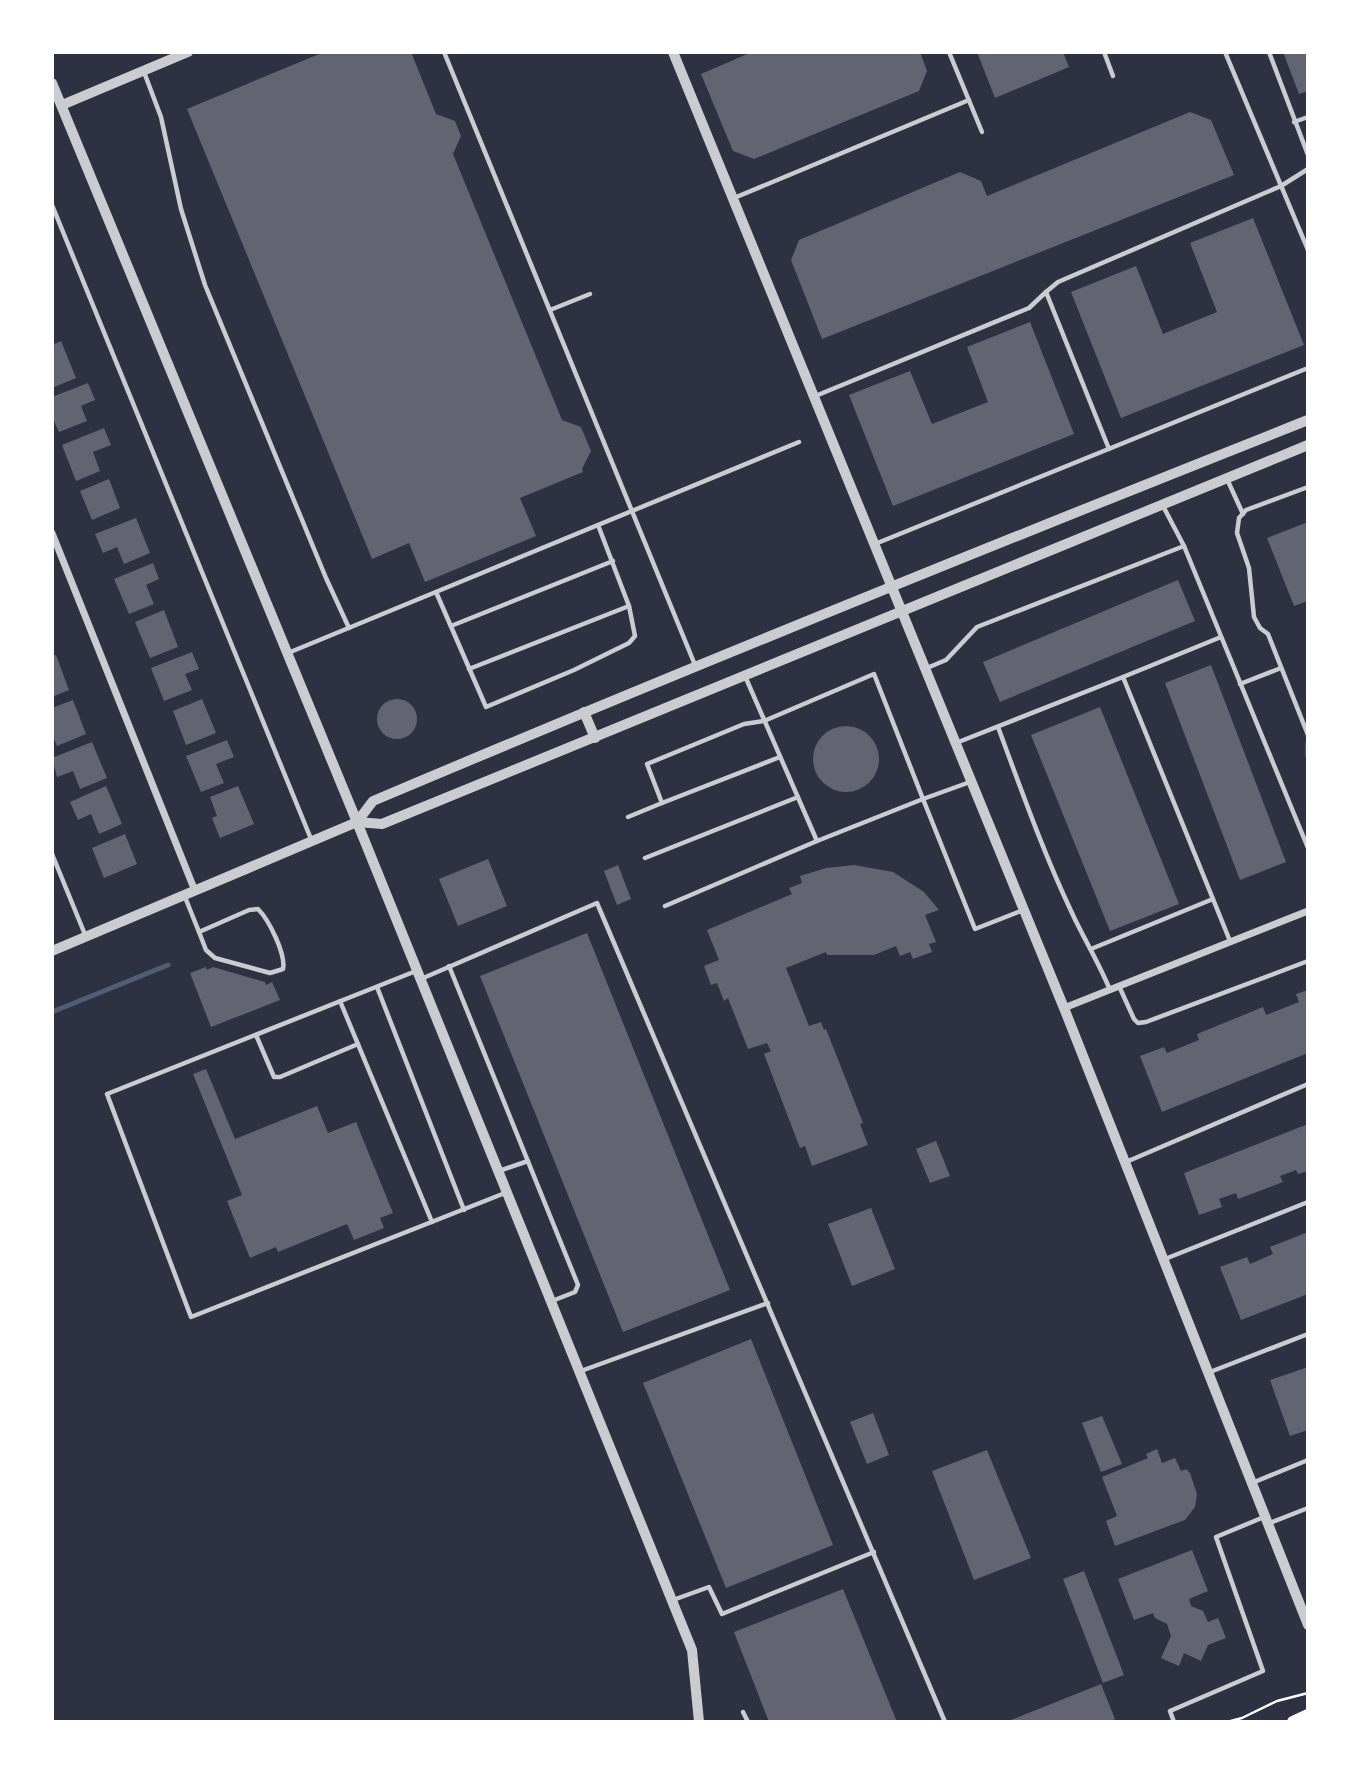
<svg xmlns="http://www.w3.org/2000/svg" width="1360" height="1774" font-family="'Space Grotesk',sans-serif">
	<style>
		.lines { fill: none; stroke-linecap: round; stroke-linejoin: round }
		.stream { stroke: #4f5d75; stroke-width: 5 }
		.building { fill: #626471 }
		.path { stroke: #fff; stroke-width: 2.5 }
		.service { stroke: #caccd0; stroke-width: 4.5 }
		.minor { stroke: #caccd0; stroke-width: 7 }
		.tertiary { stroke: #caccd0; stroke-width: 10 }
		.secondary { stroke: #fff; stroke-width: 12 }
	</style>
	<rect width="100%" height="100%" fill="#2d3142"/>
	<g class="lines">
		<polyline class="stream" points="52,1012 168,965"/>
	</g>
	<g class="building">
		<polygon points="324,52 411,52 436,114 455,121 461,136 453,154 562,420 581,427 591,451 582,469 583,472 520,498 536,536 425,582 409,543 372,559 187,109"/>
		<polygon points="752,52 920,52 927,71 919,91 754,159 733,151 701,74"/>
		<polygon points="977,52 1063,52 1069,67 995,98"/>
		<polygon points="1283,52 1308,52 1308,91 1299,94"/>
		<polygon points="1190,112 1211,120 1234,175 822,339 791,260 799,240 960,172 981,181 987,196"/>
		<polygon points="1253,218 1304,345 1121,418 1071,292 1136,266 1163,334 1217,312 1190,243"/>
		<polygon points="1030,322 1074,434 893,506 849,395 910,371 932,424 988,402 967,347"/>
		<polygon points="61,341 76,378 52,388 52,345"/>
		<polygon points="88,383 95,400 81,406 87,421 59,432 52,417 52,397"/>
		<polygon points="104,428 111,445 93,452 100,471 76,481 62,445"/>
		<polygon points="109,479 120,508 92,520 80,491"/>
		<polygon points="136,518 150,553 124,564 117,547 103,553 95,534"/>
		<polygon points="1308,522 1308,601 1294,606 1267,538"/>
		<polygon points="153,563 159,579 146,585 154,604 129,614 114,579"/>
		<polygon points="1178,580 1195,621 1000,702 983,662"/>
		<polygon points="164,610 178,647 150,658 135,622"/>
		<polygon points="192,652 199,669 185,674 192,690 164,701 151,668"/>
		<polygon points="56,655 69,690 52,697 52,656"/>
		<polygon points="1211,665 1286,862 1240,880 1165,683"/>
		<circle cx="397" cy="719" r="20"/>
		<polygon points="202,699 216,733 186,745 173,711"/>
		<polygon points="73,700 86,734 57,746 52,734 52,708"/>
		<polygon points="1100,707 1179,904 1110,931 1031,735"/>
		<circle cx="846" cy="759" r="33"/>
		<polygon points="227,740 234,757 216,764 224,783 201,792 186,756"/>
		<polygon points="92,742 107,778 80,789 73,771 57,777 52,758"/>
		<polygon points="106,786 122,824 99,834 91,814 78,820 70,802"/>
		<polygon points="238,786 254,824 220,838 212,818 217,816 210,797"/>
		<polygon points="125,834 137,864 104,878 92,848"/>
		<polygon points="488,859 507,906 458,926 439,879"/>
		<polygon points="618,865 631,899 617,905 604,871"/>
		<polygon points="854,865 893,872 924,892 939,910 925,915 936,942 929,944 932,952 913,959 910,952 900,956 896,946 874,955 827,955 826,952 786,968 809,1026 821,1022 824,1030 826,1029 863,1123 860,1124 868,1145 812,1166 805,1146 800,1148 764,1054 771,1051 767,1043 748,1049 728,998 724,1001 717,983 711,985 704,966 719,960 707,930 792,894 789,888 802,883 800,876 826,868"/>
		<polygon points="587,933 730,1290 623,1332 480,976"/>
		<polygon points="206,967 207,970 213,967 265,982 266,985 272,982 280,1000 211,1027 190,973"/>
		<polygon points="1308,990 1308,1053 1162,1112 1140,1056 1164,1047 1167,1053 1199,1040 1197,1034 1263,1007 1266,1015 1299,1002 1296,994"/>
		<polygon points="206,1069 235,1139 317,1106 328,1133 356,1122 393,1213 380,1218 384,1228 354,1240 347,1224 278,1252 276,1247 250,1258 227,1201 242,1195 193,1074"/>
		<polygon points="1308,1124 1308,1171 1298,1174 1296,1170 1280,1176 1283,1182 1238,1199 1236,1193 1219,1199 1222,1207 1199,1215 1184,1173"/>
		<polygon points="936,1141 950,1176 930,1183 916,1149"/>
		<polygon points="871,1208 895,1269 852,1286 828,1224"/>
		<polygon points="1308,1232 1308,1294 1241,1320 1220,1267 1247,1257 1250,1264 1273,1254 1270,1247"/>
		<polygon points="751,1339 833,1545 726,1588 643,1383"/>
		<polygon points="1308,1367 1308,1430 1290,1436 1270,1380"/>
		<polygon points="873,1413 889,1455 867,1464 850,1422"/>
		<polygon points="1102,1416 1122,1464 1101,1472 1082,1423"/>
		<polygon points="1157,1449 1162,1463 1175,1458 1181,1471 1186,1469 1190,1473 1197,1494 1195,1507 1185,1520 1115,1546 1106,1521 1117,1516 1102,1477 1148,1458 1146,1454"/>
		<polygon points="987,1450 1031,1558 974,1580 932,1471"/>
		<polygon points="1192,1550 1208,1591 1189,1599 1191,1606 1203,1611 1208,1622 1218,1618 1226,1638 1208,1645 1201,1661 1184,1653 1179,1666 1161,1658 1171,1636 1167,1624 1155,1618 1153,1613 1134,1620 1118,1579"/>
		<polygon points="1084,1571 1124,1675 1103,1683 1063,1579"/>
		<polygon points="843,1589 897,1722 769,1722 734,1632"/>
		<polygon points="1101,1684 1115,1719 1109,1722 1006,1722"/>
	</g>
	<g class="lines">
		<polyline class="path" points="1227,1722 1242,1718 1277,1701 1308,1693"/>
		<g class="service">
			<polyline points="444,52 695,665"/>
			<polyline points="949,52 982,132"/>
			<polyline points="1104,52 1113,76"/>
			<polyline points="1225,52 1308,250"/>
			<polyline points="1269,52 1308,155"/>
			<polyline points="144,72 161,117 181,209 205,285 326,578 349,628"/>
			<polyline points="1294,122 1308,117"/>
			<polyline points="734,198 969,100"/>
			<polyline points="52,205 311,839"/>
			<polyline points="1046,292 1058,282 1281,186 1308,169"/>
			<polyline points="550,310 590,294"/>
			<polyline points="813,397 1029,308 1046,292 1109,449"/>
			<polyline points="1227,479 1243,514"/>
			<polyline points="1308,487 1246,510 1239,518 1237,533 1249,568 1254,617 1260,628 1268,634 1308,735"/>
			<polyline points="875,544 1308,368"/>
			<polyline points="1184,546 1308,848"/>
			<polyline points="436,592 486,707 574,670 629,643 635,636 629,606 598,525"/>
			<polyline points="451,626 613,561"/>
			<polyline points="288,653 799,442"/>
			<polyline points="927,668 946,660 977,627 1184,546 1163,506"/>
			<polyline points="469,669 629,606"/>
			<polyline points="1123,677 1221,637"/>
			<polyline points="1240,684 1281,668"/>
			<path d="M998 727C1021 789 1043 852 1072 913 1084 939 1099 963 1110 990"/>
			<polyline points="956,743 1123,677 1230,941"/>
			<polyline points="1308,743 1308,757"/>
			<polyline points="662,803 780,757"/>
			<polyline points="628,817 662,803 647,764 744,724 764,721 874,674 923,799 970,782"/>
			<polyline points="817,841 923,799 975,929 1021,911"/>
			<polyline points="52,854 86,937"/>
			<polyline points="645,858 798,797"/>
			<polyline points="185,897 199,932"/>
			<polyline points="665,906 817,841 745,676"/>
			<path d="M258 909C269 920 286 954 283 969L270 973 215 958 206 950 199 932 249 910Z"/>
			<polyline points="1091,949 1213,899"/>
			<polyline points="449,966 578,1285 575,1292 552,1301"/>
			<polyline points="416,971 107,1094 191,1317 505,1193"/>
			<polyline points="421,979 597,903 945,1722"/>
			<polyline points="1119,986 1134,1019 1138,1023 1146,1022 1308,961"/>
			<polyline points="377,987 464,1210"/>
			<polyline points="340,1001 432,1222"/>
			<polyline points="256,1035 274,1077 280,1077 358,1044"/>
			<polyline points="1126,1162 1308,1084"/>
			<polyline points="499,1171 528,1161"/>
			<polyline points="1165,1259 1308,1202"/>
			<polyline points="581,1371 768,1303"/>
			<polyline points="1210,1372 1308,1334"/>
			<polyline points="1252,1483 1308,1460"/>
			<polyline points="1270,1523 1308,1508"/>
			<polyline points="673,1600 709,1587 722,1614 874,1552"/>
			<polyline points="743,1712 748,1722"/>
			<polyline points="1174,1722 1170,1711 1263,1671 1216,1537 1264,1517"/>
		</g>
		<g class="minor">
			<polyline points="52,533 195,891"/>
			<polyline points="1064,1008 1308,911"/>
		</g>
		<g class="tertiary">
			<polyline points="673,52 1064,1008 1308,1625"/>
			<polyline points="52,83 357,822 692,1650 699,1722"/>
			<polyline points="62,105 188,52"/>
			<polyline points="584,712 595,738"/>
			<path d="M357 822 373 801C683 670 995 544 1308 420"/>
			<polyline points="52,951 357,822 382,824 1308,445"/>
		</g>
		<polyline class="secondary" points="1293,1722 1308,1715"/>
	</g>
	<rect width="1360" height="1774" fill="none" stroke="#ffffff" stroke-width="108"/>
</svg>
